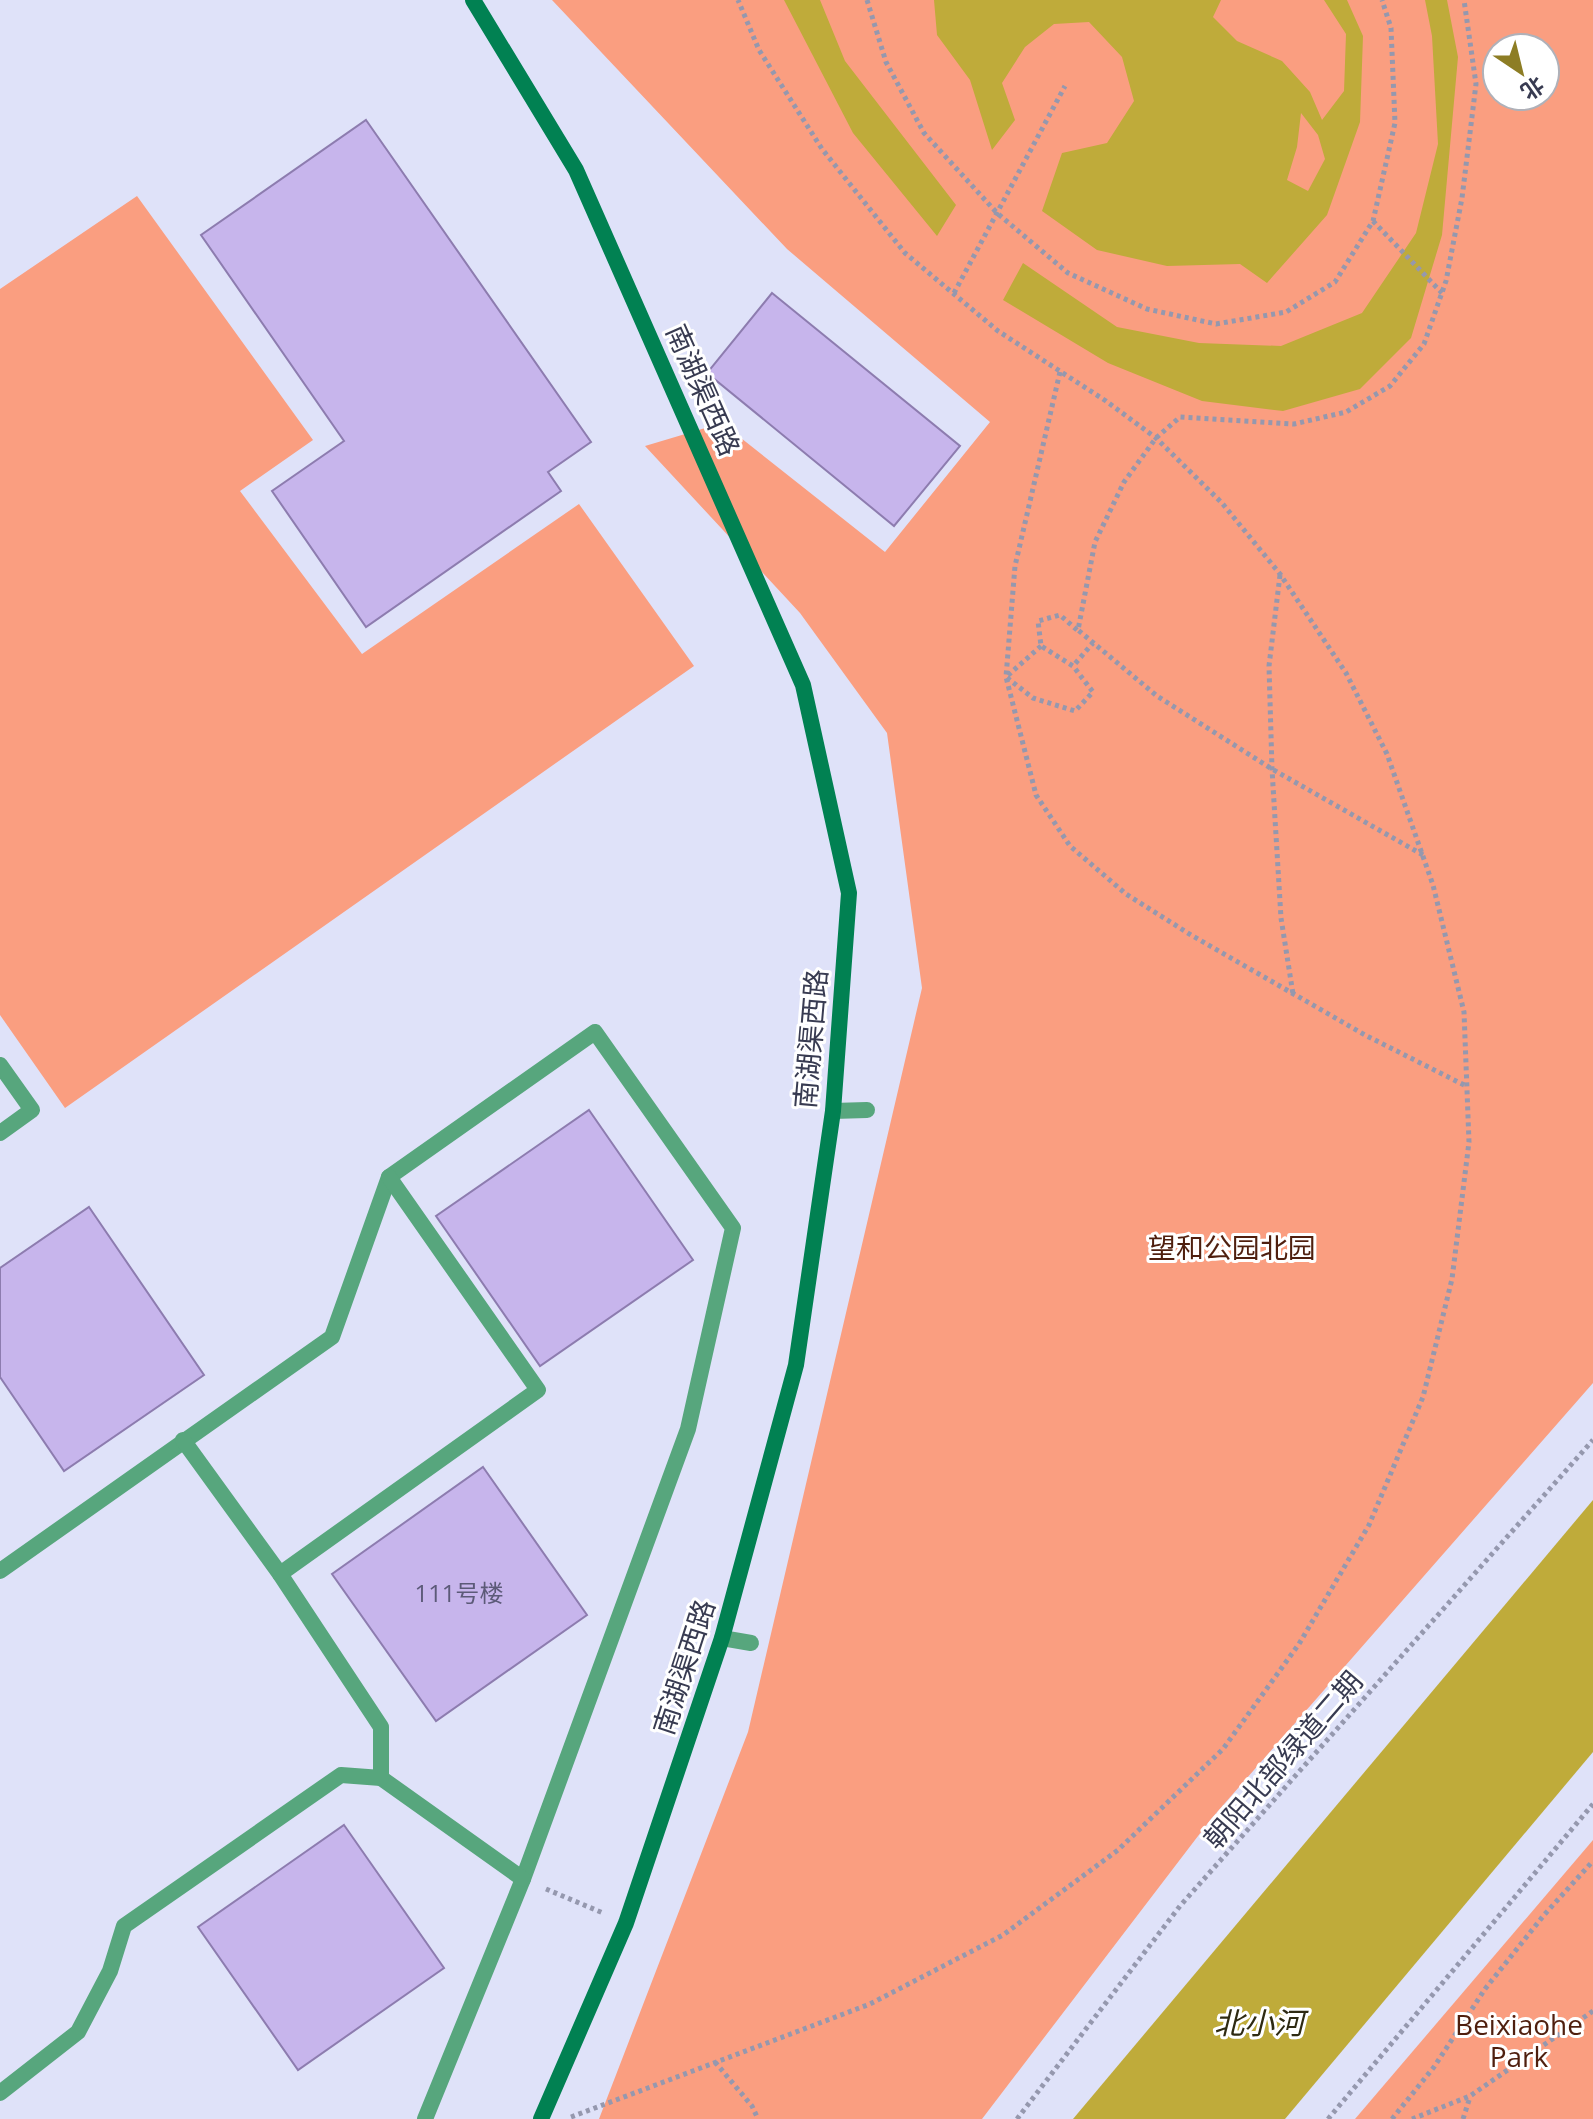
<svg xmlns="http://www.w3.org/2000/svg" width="1593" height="2119" font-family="'Open Sans','Noto Sans SC',sans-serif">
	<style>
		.green { fill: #fa9e80; fill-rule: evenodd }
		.water { fill: #bfab3a; fill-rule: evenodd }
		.building { fill: #c7b5ec; stroke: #8d7caf; stroke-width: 2 }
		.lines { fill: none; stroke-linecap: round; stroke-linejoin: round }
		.path { stroke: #9598ae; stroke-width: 5; stroke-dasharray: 4 4; stroke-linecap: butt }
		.street { stroke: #57a67d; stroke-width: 16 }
		.secondary { stroke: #018152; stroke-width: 16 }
		.labels { text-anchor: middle; stroke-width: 6; stroke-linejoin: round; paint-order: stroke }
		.number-label { font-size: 24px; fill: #5c5a78 }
		.street-label { font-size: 28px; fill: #383b51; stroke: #fff }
		.park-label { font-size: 28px; fill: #4f1f0e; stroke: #fff }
		.water-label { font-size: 30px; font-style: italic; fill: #2e2a12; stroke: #fff }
	</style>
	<rect width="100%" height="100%" fill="#dfe2f9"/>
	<g class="green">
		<path d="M552 0H1593V1383L1211 1819 982 2119H599L748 1732 922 988 887 733 800 613 645 446 722 423 885 552 990 422 787 249ZM1497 48H1545V96H1497Z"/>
		<polygon points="137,196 313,440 240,491 362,654 579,504 694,666 65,1108 0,1015 0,289"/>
		<polygon points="1593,1840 1593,2119 1355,2119"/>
	</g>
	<g class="water">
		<polygon points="784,0 820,0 845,61 956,205 937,236 853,133"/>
		<path d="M934 0H1221L1213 17 1237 41 1282 61 1310 92 1322 120 1344 91 1346 34 1324 0H1347L1363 36 1360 122 1327 215 1267 283 1240 264 1167 266 1097 250 1042 211 1062 153 1107 143 1134 101 1122 57 1089 22 1054 24 1025 47 1002 83 1015 120 992 150 970 80 937 35ZM1301 113 1318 135 1325 159 1308 191 1287 180 1297 147Z"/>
		<polygon points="1425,0 1447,0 1458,57 1442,235 1411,338 1360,389 1283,411 1202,401 1108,363 1003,300 1023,263 1117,327 1199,343 1281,346 1362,313 1416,233 1438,144 1432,36"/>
		<polygon points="1593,1500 1593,1752 1285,2119 1073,2119"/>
	</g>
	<g class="building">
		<polygon points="366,120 591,442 548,472 561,491 366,627 272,491 344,441 201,235"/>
		<polygon points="772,293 960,446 894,526 707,373"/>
		<polygon points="589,1110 693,1260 540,1366 436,1216"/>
		<polygon points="89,1207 204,1375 64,1471 0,1377 0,1268"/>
		<polygon points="483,1467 587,1615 436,1721 332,1574"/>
		<polygon points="344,1825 444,1968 298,2070 198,1927"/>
	</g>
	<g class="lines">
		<g class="path">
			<polyline points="867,0 886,62 924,133 997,213 1068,273 1147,309 1216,324 1286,312 1335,282 1373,221 1395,123 1391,28 1382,0"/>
			<polyline points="1373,221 1442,293"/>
			<polyline points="954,293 1065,86"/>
			<polyline points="1060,372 1015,566 1006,677 1036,795 1070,846 1126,894 1191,935 1365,1035 1466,1086"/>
			<polyline points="1280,575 1269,666 1272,769 1281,918 1293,994"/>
			<polyline points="1077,630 1060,615 1038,621 1041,646 1073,666 1093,643"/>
			<polyline points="1041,646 1006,677 1033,698 1075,711 1093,692 1073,666"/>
			<polyline points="1423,855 1272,769 1157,696 1078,630 1095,542 1124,482 1156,438 1180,417 1294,424 1346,412 1390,386 1424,344 1446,281 1462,198 1476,84 1464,0"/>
			<polyline points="546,1889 603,1913"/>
			<polyline points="715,2062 752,2106 758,2119"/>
			<polyline points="571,2117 870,2004 1003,1935 1118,1850 1223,1749 1299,1644 1369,1525 1423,1397 1452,1279 1469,1142 1464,1012 1433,885 1387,754 1346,673 1280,574 1222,503 1156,438 1106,401 998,331 905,253 822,149 759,50 738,0"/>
			<polyline points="1017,2119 1180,1906 1593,1440"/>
			<polyline points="1328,2119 1593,1804"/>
			<polyline points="1392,2119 1434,2067 1485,1989 1544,1915 1593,1861"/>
			<polyline points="1412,2119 1470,2096 1593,2011"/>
			<polyline points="1463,2119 1470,2097"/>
		</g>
		<g class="street">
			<polyline points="0,1065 32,1110 0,1133"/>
			<polyline points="833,1111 867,1110"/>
			<polyline points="0,1571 332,1337 389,1177 595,1032 733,1228 688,1429 523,1879 425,2119"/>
			<polyline points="280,1574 538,1390 389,1177"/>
			<polyline points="722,1638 751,1643"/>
			<polyline points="381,1778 523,1879"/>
			<polyline points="0,2093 78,2032 110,1971 124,1926 341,1775 381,1778 381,1727 280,1574 183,1440"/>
		</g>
		<polyline class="secondary" points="473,0 576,170 803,685 849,893 833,1111 796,1365 722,1638 626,1923 541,2119"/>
	</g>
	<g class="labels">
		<g class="number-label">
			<text x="459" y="1602">111号楼</text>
		</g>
		<g class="street-label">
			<text transform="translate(703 390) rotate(66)" y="10">南湖渠西路</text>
			<text transform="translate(811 1039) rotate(-85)" y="10">南湖渠西路</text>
			<text transform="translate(684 1667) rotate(-72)" y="10">南湖渠西路</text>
			<text transform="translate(1283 1760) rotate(-49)" y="10">朝阳北部绿道二期</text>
		</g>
		<g class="park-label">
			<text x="1232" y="1258">望和公园北园</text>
			<text x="1519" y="2035">Beixiaohe<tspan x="1519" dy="32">Park</tspan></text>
		</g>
		<g class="water-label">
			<text x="1259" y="2034">北小河</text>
		</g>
	</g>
	<g transform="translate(1521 72) rotate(145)"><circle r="38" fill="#ffffff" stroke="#afb1b9" stroke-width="2"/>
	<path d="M0-6L14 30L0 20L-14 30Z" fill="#8d7d24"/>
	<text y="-12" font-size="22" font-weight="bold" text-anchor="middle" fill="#383b51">北</text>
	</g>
</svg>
